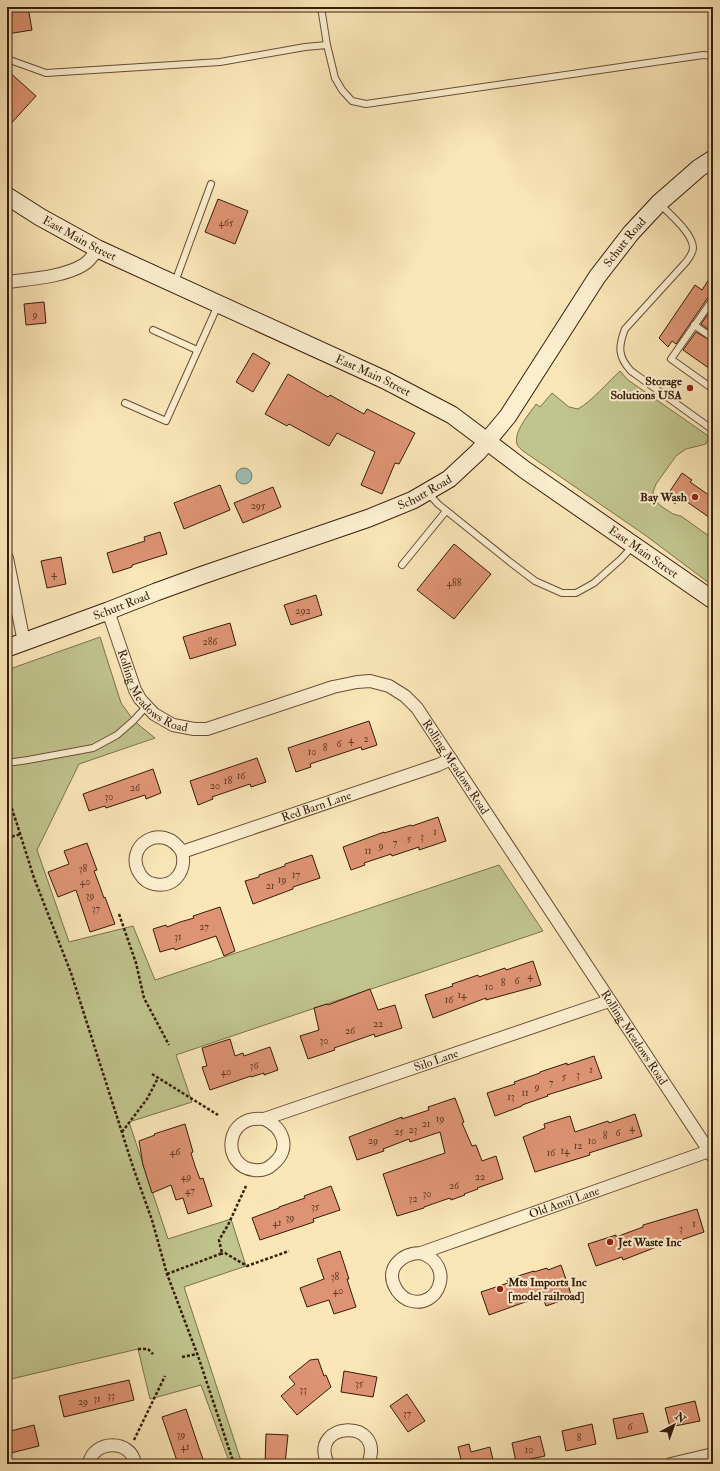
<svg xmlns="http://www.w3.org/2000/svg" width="720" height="1471" font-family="'IM FELL Double Pica',serif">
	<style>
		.green { fill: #c0c48d; stroke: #7c704c }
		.water { fill: #9ebfb3; stroke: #757e70 }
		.building { fill: #de9474; stroke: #371c0b }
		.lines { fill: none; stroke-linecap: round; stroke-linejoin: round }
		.lane-casing { stroke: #684e36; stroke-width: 8 }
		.street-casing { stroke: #684e36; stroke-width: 14 }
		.secondary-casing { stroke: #371c0b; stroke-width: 19 }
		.path { stroke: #371c0b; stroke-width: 2.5; stroke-dasharray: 3 2; stroke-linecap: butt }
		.lane { stroke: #fcefd0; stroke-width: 6 }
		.street { stroke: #fcefd0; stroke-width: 12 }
		.secondary { stroke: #fcefd0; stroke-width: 17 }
		.poi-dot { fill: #8f2418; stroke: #fcefd0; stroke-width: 1.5 }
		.labels { text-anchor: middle; stroke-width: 4; stroke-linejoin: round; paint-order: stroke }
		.number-label { font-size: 10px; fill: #613a25 }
		.street-label { font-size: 12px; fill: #371c0b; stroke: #fcefd0 }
		.poi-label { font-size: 12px; font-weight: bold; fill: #371c0b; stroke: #fcefd0; text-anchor: end }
	</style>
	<rect width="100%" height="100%" fill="#fae6b7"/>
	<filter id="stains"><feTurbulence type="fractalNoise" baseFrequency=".005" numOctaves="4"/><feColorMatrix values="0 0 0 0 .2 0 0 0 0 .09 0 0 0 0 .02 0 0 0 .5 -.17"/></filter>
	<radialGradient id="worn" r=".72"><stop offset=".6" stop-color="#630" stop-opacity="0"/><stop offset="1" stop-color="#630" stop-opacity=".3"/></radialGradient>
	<g class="green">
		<path d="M620 371 628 380 707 435 708 439 706 444 686 449 676 456 656 484 653 492 654 499 661 506 673 514 681 516 713 539V586L645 535 523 451C521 449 518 447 517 444 513 432 530 413 536 404L540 407 552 393 569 407 578 409C592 401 607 383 620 371Z"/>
		<polygon points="100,637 121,703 134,721 155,738 79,764 37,850 69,942 133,926 155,980 499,865 543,931 176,1055 192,1102 129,1122 168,1239 231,1219 246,1266 184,1287 242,1464 230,1464 201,1385 150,1399 138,1349 7,1380 7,670"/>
	</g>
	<circle class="water" cx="244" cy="476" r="8"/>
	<g class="building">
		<polygon points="7,7 28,7 32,30 7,34"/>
		<polygon points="7,70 36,96 7,128"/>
		<polygon points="218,199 248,211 235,244 205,232"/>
		<polygon points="713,273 713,295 709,296 676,344 672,341 668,347 659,338 695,285 702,290"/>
		<polygon points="44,302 46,323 26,325 24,304"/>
		<polygon points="713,307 713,333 701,324"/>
		<polygon points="696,332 713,342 713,371 683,350"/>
		<polygon points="253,353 270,363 253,392 236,382"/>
		<polygon points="288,374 328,397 330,395 364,414 367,409 415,433 399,464 395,463 382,494 361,485 375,452 337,433 329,446 289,424 287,426 265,414"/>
		<polygon points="682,473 692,480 690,482 713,498 713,520 680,497 675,504 666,497"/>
		<polygon points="220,485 230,510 184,529 174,503"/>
		<polygon points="273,487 281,507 243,523 234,503"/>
		<polygon points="160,532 167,554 132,565 132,567 113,573 107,553 145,541 144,537"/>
		<polygon points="454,544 491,574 454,619 417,590"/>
		<polygon points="61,557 66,584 47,588 41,561"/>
		<polygon points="316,595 322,615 291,625 284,605"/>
		<polygon points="230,623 236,645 190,659 183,637"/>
		<polygon points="369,721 377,745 362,750 361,747 310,764 311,767 296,772 288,748"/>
		<polygon points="257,758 266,782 251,787 250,784 212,797 213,799 198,805 190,781"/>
		<polygon points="153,769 161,793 146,799 145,795 106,808 105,806 89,811 83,794"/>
		<polygon points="438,817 446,841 419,850 419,847 392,856 391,854 364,863 365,865 351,870 343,847 384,832 384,833 411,825 412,826"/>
		<polygon points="87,843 97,870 94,871 99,884 104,898 105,897 115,924 90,932 76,890 58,897 48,872 69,864 64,851"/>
		<polygon points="312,855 320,878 293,887 293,889 253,904 245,881 259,877 259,875 285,866 285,864"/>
		<polygon points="220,907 235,951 224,956 216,936 175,950 174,948 160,952 153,929 166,925 167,927 180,922 194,918 193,916"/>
		<polygon points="533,961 541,985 486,1000 486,998 433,1018 425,995 453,986 452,984 478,975 479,977 505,968 506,970"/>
		<polygon points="370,989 378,1010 395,1005 402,1028 375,1037 374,1034 360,1039 334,1048 335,1050 308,1059 300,1036 319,1030 314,1008 327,1004 328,1005"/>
		<polygon points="230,1039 235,1056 243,1053 244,1056 270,1047 278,1070 264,1075 264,1073 251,1077 251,1076 210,1090 202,1067 207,1066 202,1048"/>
		<polygon points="594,1056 602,1078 547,1095 548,1096 522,1105 522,1106 495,1116 487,1093 515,1084 514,1082 540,1073 540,1072 567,1063 567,1065"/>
		<polygon points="455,1098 464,1122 462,1123 472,1146 476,1145 482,1161 496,1156 503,1179 477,1188 478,1189 464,1194 465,1195 451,1200 450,1198 424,1207 424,1208 397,1216 383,1174 445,1153 440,1132 410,1142 409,1139 383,1149 384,1151 357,1160 349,1137 402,1117 402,1119 429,1110 428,1107"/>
		<polygon points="635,1114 642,1136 589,1153 590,1155 535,1172 523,1137 545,1128 544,1124 570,1116 575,1132 608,1121 609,1123"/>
		<polygon points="185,1124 193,1152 191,1153 195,1166 200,1179 203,1178 212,1206 188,1214 183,1198 176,1200 171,1185 152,1193 143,1165 139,1141 155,1135 154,1134"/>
		<polygon points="331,1186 340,1210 313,1219 314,1222 260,1240 252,1218 279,1208 279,1207 305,1198 304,1196"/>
		<polygon points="697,1209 704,1232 678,1241 677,1239 623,1260 622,1257 596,1266 588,1244 616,1235 616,1237 643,1227 643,1225"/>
		<polygon points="340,1251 349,1279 347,1279 356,1307 334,1314 329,1300 307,1307 300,1288 324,1279 317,1259"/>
		<polygon points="561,1265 572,1297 546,1306 542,1296 489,1315 481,1292 508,1283 507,1280 521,1275 534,1271 534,1272 547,1268 548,1270"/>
		<polygon points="318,1359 324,1376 326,1375 331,1387 297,1415 281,1396 295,1384 289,1377 310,1360"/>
		<polygon points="344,1371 377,1377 373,1397 341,1392"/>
		<polygon points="129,1380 134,1400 64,1417 59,1396"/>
		<polygon points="407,1394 425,1421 408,1432 390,1406"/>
		<polygon points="695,1401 700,1421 670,1427 665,1408"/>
		<polygon points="186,1409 199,1448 205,1464 178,1464 162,1417"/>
		<polygon points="643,1413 648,1432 617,1439 613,1419"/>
		<polygon points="592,1424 596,1444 566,1451 562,1431"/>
		<polygon points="34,1425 39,1446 7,1454 7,1432"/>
		<polygon points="266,1434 288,1435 285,1464 265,1464"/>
		<polygon points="540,1436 545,1456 516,1462 512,1443"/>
		<polygon points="469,1444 471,1452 490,1447 494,1464 462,1464 458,1447"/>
	</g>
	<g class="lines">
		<g class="lane-casing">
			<g id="lane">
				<polyline points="321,7 327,45"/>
				<polyline points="7,59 46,73 220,62 305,47 327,45 335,78 342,90 352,101 366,104 703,55 713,56"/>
				<path d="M660 204C669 214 693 233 693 248 693 253 689 258 686 262L625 329C618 347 618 357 631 371L713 430"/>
				<polyline points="175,282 211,184"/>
				<polyline points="713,299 671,359 713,389"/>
				<polyline points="694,325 713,338"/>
				<polyline points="153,330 197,350"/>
				<polyline points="125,403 166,421 218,305"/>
				<polyline points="428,493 438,504 510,562 535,581 562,593 576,593 594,583 621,559 633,546"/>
				<polyline points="402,565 446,511"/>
				<polyline points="7,763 28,760 93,748 117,735 133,721 146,707"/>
			</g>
		</g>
		<g class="street-casing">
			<g id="street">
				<path d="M7 282C29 279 64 277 83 265 89 262 94 254 98 249"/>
				<polyline points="7,558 24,642"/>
				<path id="s1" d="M108 611 135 690 140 699 154 714 173 725 194 729H207L333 687 357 682 370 681 389 686 405 696 417 708 713 1157"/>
				<path id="s2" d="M182 852C163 820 122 846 140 874 143 879 148 883 154 884 175 889 187 869 182 852L438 765 451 759"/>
				<path id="s3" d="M264 1119C224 1114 221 1166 254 1170 261 1171 268 1169 273 1164 292 1149 283 1127 264 1119L609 1001"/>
				<path id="s4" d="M421 1253C402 1253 385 1268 395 1287 398 1293 402 1297 408 1300 439 1311 456 1265 421 1253L709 1151"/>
				<path d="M89 1464C93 1439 132 1439 135 1464"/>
				<path d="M328 1464C307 1421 387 1417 368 1464"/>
				<polyline points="671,1464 713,1454"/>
			</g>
		</g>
		<g class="secondary-casing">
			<g id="secondary">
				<path id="s5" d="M7 196 40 217 98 249 385 380 452 415 525 470 713 600"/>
				<path id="s6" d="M7 648 108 611 156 592 200 576 369 518 413 500 449 479 478 452 508 416 597 277 631 233 659 203 699 168 713 159"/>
			</g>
		</g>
		<g class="path">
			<polyline points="7,794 17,824 34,878 71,973 133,1167 152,1220 167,1274 198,1356 234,1464"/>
			<polyline points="7,838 21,834"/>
			<polyline points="119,914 136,963 144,998 169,1045"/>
			<polyline points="152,1074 218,1115"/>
			<polyline points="122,1132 147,1099 158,1078"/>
			<polyline points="220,1254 225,1253 247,1266 289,1251"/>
			<polyline points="167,1274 220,1254 222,1253 219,1240 228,1225 246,1186"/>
			<polyline points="138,1349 148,1349 153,1354"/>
			<polyline points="182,1357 197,1354"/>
			<polyline points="134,1440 165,1376"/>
		</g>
		<use href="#lane" class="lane"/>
		<use href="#street" class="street"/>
		<use href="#secondary" class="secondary"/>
	</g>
	<g class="poi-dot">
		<circle cx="690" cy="388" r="4"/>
		<circle cx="695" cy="497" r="4"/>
		<circle cx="610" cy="1242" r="4"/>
		<circle cx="500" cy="1289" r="4"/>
	</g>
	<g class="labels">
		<g class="number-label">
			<text x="226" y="226">465</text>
			<text x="35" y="318">9</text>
			<text x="258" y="509">295</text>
			<text x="54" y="577">4</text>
			<text x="454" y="586">488</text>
			<text x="303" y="614">292</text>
			<text x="210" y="645">286</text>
			<text x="366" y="742">2</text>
			<text x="351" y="743">4</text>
			<text x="339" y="747">6</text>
			<text x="325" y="751">8</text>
			<text x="312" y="755">10</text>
			<text x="241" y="779">16</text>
			<text x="228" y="784">18</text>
			<text x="215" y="789">20</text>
			<text x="135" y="791">26</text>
			<text x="109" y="800">30</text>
			<text x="435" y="835">1</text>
			<text x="422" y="840">3</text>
			<text x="409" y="842">5</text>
			<text x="395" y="846">7</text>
			<text x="381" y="849">9</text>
			<text x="368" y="854">11</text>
			<text x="83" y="872">38</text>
			<text x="296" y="878">17</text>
			<text x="282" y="883">19</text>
			<text x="85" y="885">40</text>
			<text x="270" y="889">21</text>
			<text x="90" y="899">39</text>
			<text x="96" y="912">37</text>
			<text x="204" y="930">27</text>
			<text x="178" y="940">31</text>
			<text x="530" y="979">4</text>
			<text x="517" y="984">6</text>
			<text x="503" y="986">8</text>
			<text x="489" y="990">10</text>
			<text x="462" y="998">14</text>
			<text x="449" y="1003">16</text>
			<text x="378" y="1027">22</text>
			<text x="350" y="1034">26</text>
			<text x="324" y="1044">30</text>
			<text x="254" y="1069">36</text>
			<text x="591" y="1073">1</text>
			<text x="226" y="1075">40</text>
			<text x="578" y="1078">3</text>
			<text x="564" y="1080">5</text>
			<text x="551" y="1086">7</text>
			<text x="537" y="1090">9</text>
			<text x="525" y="1096">11</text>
			<text x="511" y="1100">13</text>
			<text x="440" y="1122">19</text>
			<text x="426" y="1127">21</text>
			<text x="632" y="1131">4</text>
			<text x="413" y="1133">23</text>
			<text x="399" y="1135">25</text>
			<text x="618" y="1136">6</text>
			<text x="605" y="1139">8</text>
			<text x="373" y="1144">29</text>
			<text x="592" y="1144">10</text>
			<text x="578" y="1149">12</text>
			<text x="565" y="1154">14</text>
			<text x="175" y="1155">46</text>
			<text x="551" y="1156">16</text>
			<text x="186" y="1180">49</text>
			<text x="480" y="1180">22</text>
			<text x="454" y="1189">26</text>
			<text x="190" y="1194">47</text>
			<text x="427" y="1197">30</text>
			<text x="413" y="1202">32</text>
			<text x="315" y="1210">35</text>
			<text x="290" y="1221">39</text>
			<text x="277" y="1226">41</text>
			<text x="694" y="1227">1</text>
			<text x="681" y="1232">3</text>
			<text x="335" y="1280">38</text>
			<text x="338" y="1294">40</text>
			<text x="359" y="1387">35</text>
			<text x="303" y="1393">33</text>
			<text x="111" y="1399">33</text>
			<text x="97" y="1402">31</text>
			<text x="83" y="1405">29</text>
			<text x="407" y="1417">37</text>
			<text x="630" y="1430">6</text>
			<text x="181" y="1438">39</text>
			<text x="579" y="1441">8</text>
			<text x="185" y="1450">41</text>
			<text x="529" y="1453">10</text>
		</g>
		<g class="street-label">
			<text dy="4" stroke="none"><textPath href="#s5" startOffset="84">East Main Street</textPath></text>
			<text dy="4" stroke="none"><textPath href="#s6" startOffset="770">Schutt Road</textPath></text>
			<text dy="4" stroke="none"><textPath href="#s5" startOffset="408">East Main Street</textPath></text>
			<text dy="4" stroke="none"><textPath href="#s6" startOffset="446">Schutt Road</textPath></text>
			<text dy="4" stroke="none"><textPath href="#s5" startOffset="732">East Main Street</textPath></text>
			<text dy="4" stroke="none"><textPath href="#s6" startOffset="122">Schutt Road</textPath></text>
			<text dy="4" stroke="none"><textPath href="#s1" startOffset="96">Rolling Meadows Road</textPath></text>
			<text dy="4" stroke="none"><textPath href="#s1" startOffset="467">Rolling Meadows Road</textPath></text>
			<text dy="4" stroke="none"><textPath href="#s2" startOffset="291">Red Barn Lane</textPath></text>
			<text dy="4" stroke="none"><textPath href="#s1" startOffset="791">Rolling Meadows Road</textPath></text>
			<text dy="4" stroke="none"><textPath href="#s3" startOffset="344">Silo Lane</textPath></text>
			<text dy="4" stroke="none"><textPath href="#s4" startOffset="303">Old Anvil Lane</textPath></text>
		</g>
		<g class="poi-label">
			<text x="682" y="385">Storage<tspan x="682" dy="14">Solutions USA</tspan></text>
			<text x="687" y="501">Bay Wash</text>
			<text x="618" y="1246" text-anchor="start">Jet Waste Inc</text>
			<text x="508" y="1286" text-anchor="start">Mts Imports Inc<tspan x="508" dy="14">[model railroad]</tspan></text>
		</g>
	</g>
	<rect width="720" height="1471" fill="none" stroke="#fae6b7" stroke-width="24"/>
	<rect x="8" y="8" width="704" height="1455" fill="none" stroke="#371c0b" stroke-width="2"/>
	<rect x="12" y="12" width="696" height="1447" fill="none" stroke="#371c0b"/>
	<g transform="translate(674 1425) rotate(41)" stroke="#fcefd0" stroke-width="3" paint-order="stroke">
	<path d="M0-3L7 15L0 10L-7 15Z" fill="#371c0b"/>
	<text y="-6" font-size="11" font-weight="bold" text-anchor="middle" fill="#371c0b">N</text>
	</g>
	<rect width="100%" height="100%" filter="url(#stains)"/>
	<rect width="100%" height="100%" fill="url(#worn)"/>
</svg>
